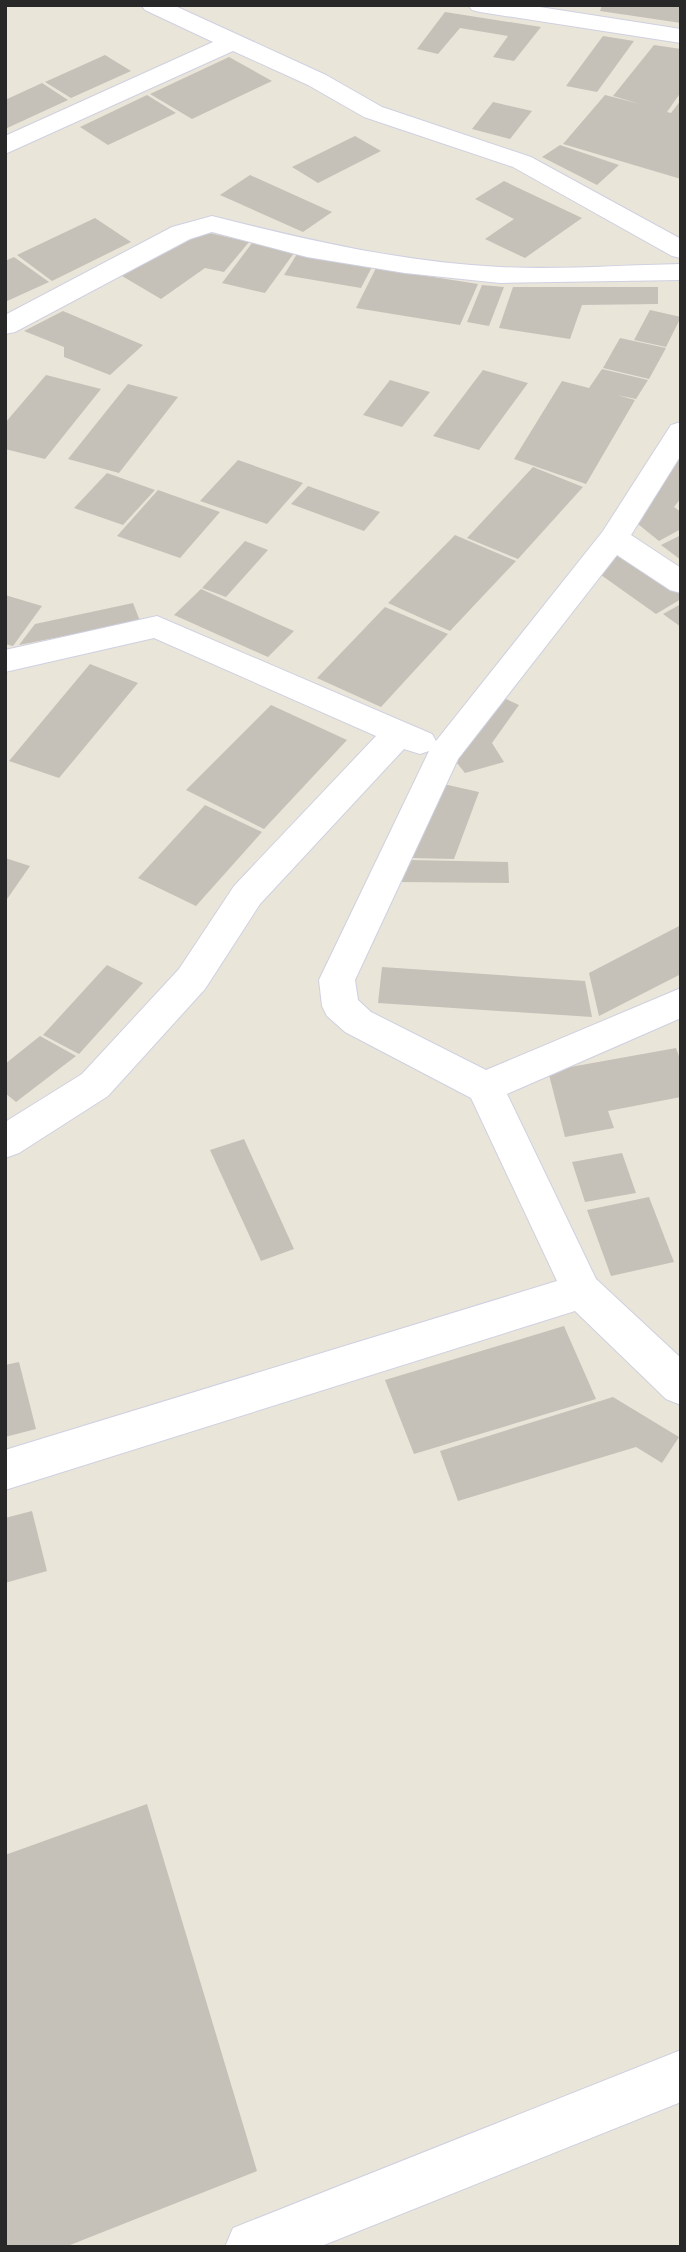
<svg xmlns="http://www.w3.org/2000/svg" width="686" height="2252" font-family="Lato,sans-serif">
	<style>
		.building { fill: #c5c1b9 }
		.lines { fill: none; stroke-linecap: round; stroke-linejoin: round }
		.minor-casing { stroke: #cfd0e1; stroke-width: 2 }
		.minor { fill: #fff; fill-rule: evenodd }
	</style>
	<rect width="100%" height="100%" fill="#eae5d9"/>
	<g class="building">
		<polygon points="602,5 681,5 681,23 600,11"/>
		<polygon points="445,12 541,27 514,61 493,57 508,36 460,28 438,54 417,49"/>
		<polygon points="603,36 634,41 597,92 566,86"/>
		<polygon points="654,45 681,49 681,92 667,112 671,113 681,100 681,179 563,144 605,95 640,104 613,96"/>
		<polygon points="105,55 131,71 71,98 45,82"/>
		<polygon points="229,57 272,81 192,119 150,94"/>
		<polygon points="42,83 68,100 5,129 5,100"/>
		<polygon points="147,95 176,113 108,145 80,127"/>
		<polygon points="493,102 532,111 510,139 472,129"/>
		<polygon points="355,136 381,151 318,183 292,167"/>
		<polygon points="560,145 619,165 597,185 542,157"/>
		<polygon points="250,175 332,212 303,232 220,195"/>
		<polygon points="504,181 582,218 525,258 485,239 514,219 475,199"/>
		<polygon points="95,218 131,242 52,281 17,255"/>
		<polygon points="205,232 249,242 224,272 205,268 161,299 122,276 184,239"/>
		<polygon points="252,243 294,253 265,293 222,283"/>
		<polygon points="297,254 372,267 361,288 284,275"/>
		<polygon points="14,257 49,282 5,302 5,261"/>
		<polygon points="376,268 478,284 460,325 356,308"/>
		<polygon points="482,285 504,287 489,326 467,322"/>
		<polygon points="513,287 658,287 658,304 582,305 570,339 499,328"/>
		<polygon points="650,310 681,317 666,347 634,340"/>
		<polygon points="63,311 143,345 110,375 64,357 64,347 24,331"/>
		<polygon points="620,338 666,348 649,379 603,368"/>
		<polygon points="602,369 648,380 636,399 617,395 635,400 586,484 514,459 562,381 589,388"/>
		<polygon points="483,370 528,383 479,450 433,436"/>
		<polygon points="46,375 101,389 45,459 5,449 5,423"/>
		<polygon points="390,380 430,392 402,427 363,415"/>
		<polygon points="128,384 178,397 119,473 68,459"/>
		<polygon points="681,454 681,498 674,507 681,512 681,529 659,541 633,520"/>
		<polygon points="238,460 303,483 267,524 200,501"/>
		<polygon points="533,467 583,487 518,559 467,538"/>
		<polygon points="107,473 155,490 123,525 74,508"/>
		<polygon points="308,486 380,512 364,531 291,504"/>
		<polygon points="158,490 220,512 180,558 117,536"/>
		<polygon points="455,535 516,561 450,631 388,603"/>
		<polygon points="681,535 681,560 661,545"/>
		<polygon points="245,541 268,550 226,597 202,588"/>
		<polygon points="618,546 681,589 681,599 656,614 594,570"/>
		<polygon points="201,589 294,631 268,657 174,615"/>
		<polygon points="5,595 42,606 13,646 5,644"/>
		<polygon points="133,603 140,621 19,645 35,624"/>
		<polygon points="681,604 681,627 663,614"/>
		<polygon points="385,607 448,634 381,707 317,678"/>
		<polygon points="90,664 138,683 59,778 9,761"/>
		<polygon points="493,693 519,705 492,743 504,762 465,773 444,747"/>
		<polygon points="271,705 347,740 264,829 186,790"/>
		<polygon points="439,783 479,792 454,859 410,858"/>
		<polygon points="205,805 262,832 196,906 138,878"/>
		<polygon points="5,858 30,866 5,902"/>
		<polygon points="410,860 508,862 509,883 401,882"/>
		<polygon points="681,925 681,974 599,1016 589,973"/>
		<polygon points="107,965 143,983 79,1054 43,1035"/>
		<polygon points="382,967 585,981 592,1017 378,1003"/>
		<polygon points="40,1036 76,1056 16,1102 5,1093 5,1064"/>
		<polygon points="676,1048 681,1062 681,1097 608,1111 614,1128 565,1137 548,1071"/>
		<polygon points="244,1139 294,1249 261,1261 210,1150"/>
		<polygon points="622,1153 636,1193 585,1202 572,1162"/>
		<polygon points="649,1197 674,1262 611,1276 587,1210"/>
		<polygon points="564,1326 596,1399 414,1454 385,1380"/>
		<polygon points="19,1362 36,1429 5,1437 5,1365"/>
		<polygon points="613,1397 679,1437 662,1463 636,1447 458,1501 440,1451"/>
		<polygon points="32,1511 47,1571 5,1583 5,1518"/>
		<polygon points="147,1804 257,2171 65,2247 5,2247 5,1855"/>
	</g>
	<g class="lines">
		<g class="minor-casing">
			<g id="minor">
				<polygon points="141,5 173,5 326,75 382,107 531,157 681,239 681,258 672,256 513,167 364,117 308,85 233,51 5,154 5,136 213,42 145,10"/>
				<polygon points="468,5 527,5 681,29 681,43 480,12 472,10"/>
				<path d="M212 216C307 240 402 262 500 267 560 270 621 265 681 264V280L500 283 405 273 307 257 212 232 190 239 15 332 5 334V315L172 227Z"/>
				<polygon points="681,422 681,455 631,535 681,568 681,593 670,590 617,555 458,759 355,980 358,1000 371,1012 486,1070 681,988 681,1018 507,1094 596,1279 681,1358 681,1405 666,1399 575,1311 5,1490 5,1450 557,1281 471,1098 345,1032 327,1016 322,1006 319,980 429,751 420,754 404,749 260,904 205,989 108,1096 19,1153 5,1158 5,1122 82,1074 179,969 234,886 376,736 154,638 5,672 5,650 157,616 432,734 436,741 603,531 671,425"/>
				<polygon points="681,2050 681,2102 319,2247 225,2247 233,2228"/>
			</g>
		</g>
		<use href="#minor" class="minor"/>
	</g>
	<rect width="686" height="2252" fill="none" stroke="#282828" stroke-width="14"/>
</svg>
